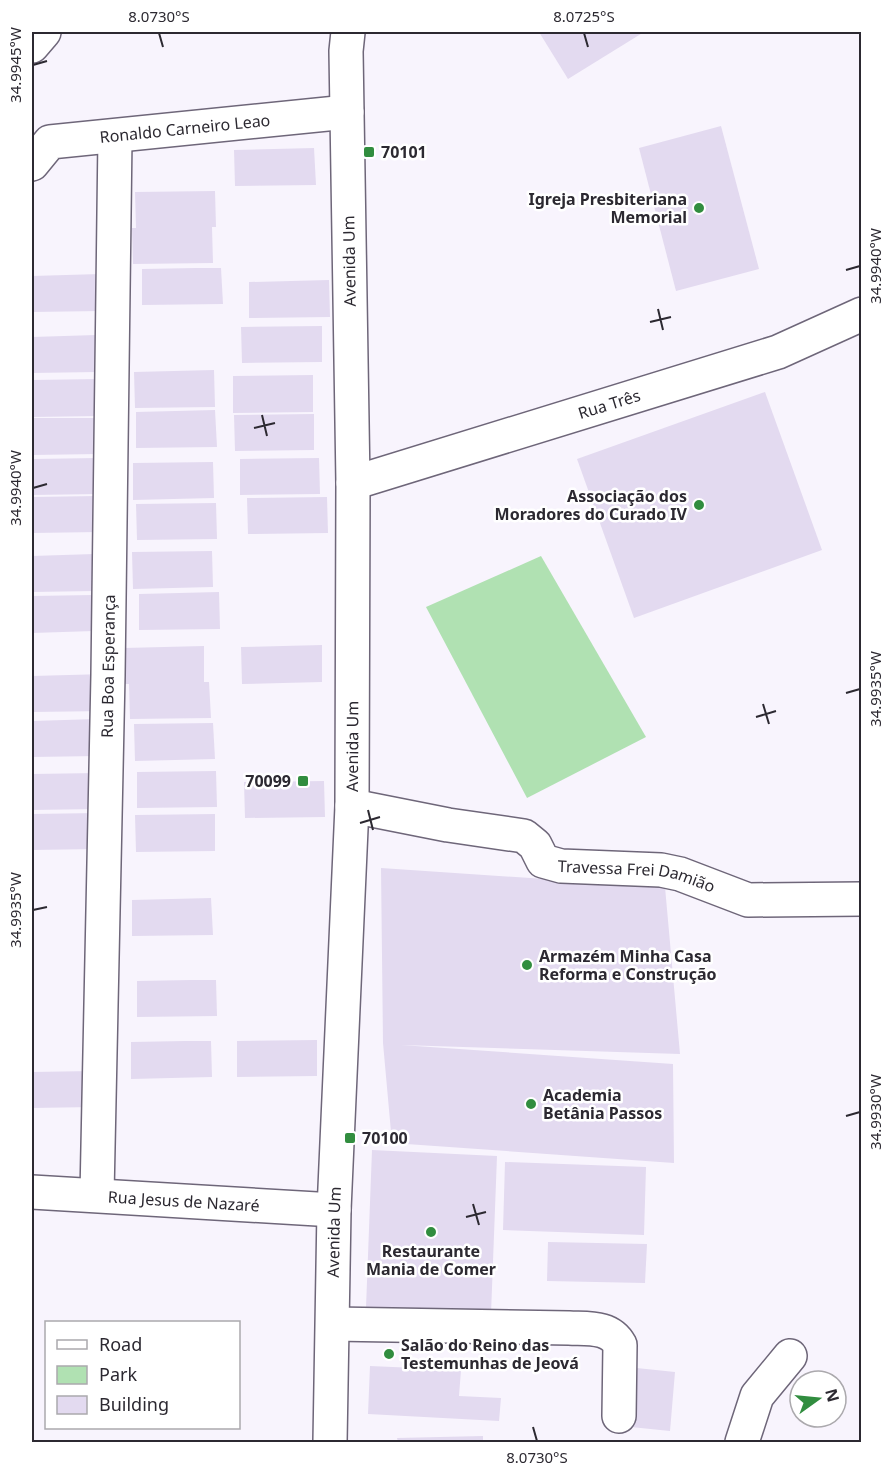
<svg xmlns="http://www.w3.org/2000/svg" width="893" height="1474" font-family="'Noto Sans',sans-serif">
	<style>
		.green { fill: #b0e1b2 }
		.building { fill: #e3daf0 }
		.lines { fill: none; stroke-linecap: round; stroke-linejoin: round }
		.minor-casing { stroke: #6e6679; stroke-width: 36 }
		.minor { stroke: #fff; stroke-width: 33 }
		.ticks { fill: none; stroke: #2c2931; stroke-width: 2 }
		.poi-dot { fill: #318d3f; stroke: #fff; stroke-width: 2 }
		.labels { text-anchor: middle; stroke-width: 5; stroke-linejoin: round; paint-order: stroke }
		.street-label { font-size: 16px; fill: #2c2931; stroke: #fff }
		.poi-label { font-size: 16px; font-weight: bold; fill: #2c2931; stroke: #fff; text-anchor: start }
		.neatline { fill: none; stroke: #2c2931; stroke-width: 2 }
		.ticks-label { font-size: 15px; text-anchor: middle; fill: #2c2931 }
	</style>
	<rect width="100%" height="100%" fill="#f8f4fd"/>
	<polygon class="green" points="541,556 646,737 527,798 426,607"/>
	<g class="building">
		<polygon points="539,32 644,32 568,79"/>
		<polygon points="721,126 759,269 676,291 639,148"/>
		<polygon points="314,148 316,185 235,186 234,150"/>
		<polygon points="215,191 216,227 212,227 213,263 133,264 132,228 136,228 135,192"/>
		<polygon points="196,268 221,268 223,304 142,305 142,269"/>
		<polygon points="100,274 101,311 32,312 32,276"/>
		<polygon points="329,280 330,317 249,318 249,282"/>
		<polygon points="322,326 322,362 242,363 241,327"/>
		<polygon points="96,335 97,372 32,373 32,337"/>
		<polygon points="214,370 215,407 135,408 134,372"/>
		<polygon points="313,375 313,412 233,413 233,376"/>
		<polygon points="99,379 99,416 32,417 32,380"/>
		<polygon points="765,392 822,550 634,618 577,459"/>
		<polygon points="215,410 217,447 136,448 136,412"/>
		<polygon points="314,414 314,450 235,451 234,415"/>
		<polygon points="32,418 99,418 99,454 32,455"/>
		<polygon points="98,458 100,494 32,495 32,459"/>
		<polygon points="319,458 320,494 240,495 240,459"/>
		<polygon points="213,462 214,498 133,500 133,463"/>
		<polygon points="98,496 99,532 32,533 32,497"/>
		<polygon points="327,497 328,533 248,534 247,498"/>
		<polygon points="216,503 217,539 137,540 136,504"/>
		<polygon points="212,551 213,587 133,589 132,552"/>
		<polygon points="94,554 95,591 32,592 32,556"/>
		<polygon points="219,592 220,629 139,630 139,594"/>
		<polygon points="93,595 94,631 32,633 32,596"/>
		<polygon points="322,645 322,682 242,684 241,647"/>
		<polygon points="204,646 204,682 209,682 211,718 130,719 129,684 124,684 124,648"/>
		<polygon points="106,674 107,711 32,712 32,676"/>
		<polygon points="97,719 98,756 32,757 32,721"/>
		<polygon points="213,723 215,759 135,761 134,724"/>
		<polygon points="216,771 217,807 137,808 137,772"/>
		<polygon points="98,773 98,809 32,810 32,774"/>
		<polygon points="324,781 325,817 245,818 244,782"/>
		<polygon points="97,813 97,849 32,850 32,814"/>
		<polygon points="215,814 215,851 136,852 135,815"/>
		<polygon points="381,868 665,887 680,1054 401,1045 673,1064 674,1163 392,1143 383,1043"/>
		<polygon points="211,898 213,935 132,936 132,900"/>
		<polygon points="191,980 216,980 217,1016 137,1017 137,981"/>
		<polygon points="317,1040 317,1076 237,1077 237,1041"/>
		<polygon points="185,1041 211,1041 212,1077 131,1079 131,1042"/>
		<polygon points="93,1071 94,1107 32,1108 32,1072"/>
		<polygon points="372,1150 497,1156 491,1314 366,1308"/>
		<polygon points="505,1162 646,1167 644,1235 503,1230"/>
		<polygon points="548,1242 647,1244 645,1283 547,1281"/>
		<polygon points="370,1366 461,1370 459,1396 501,1398 499,1421 368,1414"/>
		<polygon points="627,1367 675,1372 670,1431 621,1426"/>
		<polygon points="483,1436 483,1442 398,1442 397,1438"/>
	</g>
	<g class="lines">
		<g class="minor-casing">
			<g id="minor">
				<polyline points="32,46 44,32"/>
				<path id="s1" d="M32 164 50 142 347 112"/>
				<path id="s2" d="M353 483 778 352 862 314"/>
				<path id="s3" d="M352 806 448 825 524 836 535 845 543 861 561 866 661 870 680 874 748 900 862 899"/>
				<path id="s4" d="M32 1192 334 1210"/>
				<path id="s5" d="M97 1194 108 675 115 137"/>
				<path d="M333 1324 569 1328C588 1329 610 1326 620 1345L619 1416"/>
				<path id="s6" d="M330 1442 334 1210 352 806 353 483 346 51 348 32"/>
				<polyline points="742,1442 757,1396 790,1356"/>
			</g>
		</g>
		<use href="#minor" class="minor"/>
	</g>
	<path class="ticks" d="M159 33 163 47M584 33 588 47M33 65 47 61M846 270 860 266M658 309 663 330M650 322 671 317M262 415 267 436M254 428 275 423M33 488 47 484M846 693 860 689M763 704 769 724M756 717 776 711M368 810 373 830M360 823 380 817M33 910 47 907M846 1116 860 1112M473 1204 479 1225M466 1217 486 1212M533 1427 537 1441"/>
	<g class="poi-dot">
		<rect x="363" y="146" width="12" height="12" rx="3"/>
		<circle cx="699" cy="208" r="6"/>
		<circle cx="699" cy="505" r="6"/>
		<rect x="297" y="775" width="12" height="12" rx="3"/>
		<circle cx="527" cy="965" r="6"/>
		<circle cx="531" cy="1104" r="6"/>
		<rect x="344" y="1132" width="12" height="12" rx="3"/>
		<circle cx="431" cy="1232" r="6"/>
		<circle cx="389" cy="1354" r="6"/>
	</g>
	<g class="labels">
		<g class="street-label">
			<text dy="6" stroke="none"><textPath href="#s1" startOffset="164">Ronaldo Carneiro Leao</textPath></text>
			<text transform="translate(349 261) rotate(-91)" y="6">Avenida Um</text>
			<text dy="6" stroke="none"><textPath href="#s2" startOffset="268">Rua Três</textPath></text>
			<text dy="6" stroke="none"><textPath href="#s5" startOffset="528">Rua Boa Esperança</textPath></text>
			<text dy="6" stroke="none"><textPath href="#s6" startOffset="696">Avenida Um</textPath></text>
			<text dy="6" stroke="none"><textPath href="#s3" startOffset="302">Travessa Frei Damião</textPath></text>
			<text dy="6" stroke="none"><textPath href="#s4" startOffset="152">Rua Jesus de Nazaré</textPath></text>
			<text dy="6" stroke="none"><textPath href="#s6" startOffset="210">Avenida Um</textPath></text>
		</g>
		<g class="poi-label">
			<text x="381" y="158">70101</text>
			<text x="687" y="205" text-anchor="end">Igreja Presbiteriana<tspan x="687" dy="18">Memorial</tspan></text>
			<text x="687" y="502" text-anchor="end">Associação dos<tspan x="687" dy="18">Moradores do Curado IV</tspan></text>
			<text x="291" y="787" text-anchor="end">70099</text>
			<text x="539" y="962">Armazém Minha Casa<tspan x="539" dy="18">Reforma e Construção</tspan></text>
			<text x="543" y="1101">Academia<tspan x="543" dy="18">Betânia Passos</tspan></text>
			<text x="362" y="1144">70100</text>
			<text x="431" y="1257" text-anchor="middle">Restaurante<tspan x="431" dy="18">Mania de Comer</tspan></text>
			<text x="401" y="1351">Salão do Reino das<tspan x="401" dy="18">Testemunhas de Jeová</tspan></text>
		</g>
	</g>
	<rect width="893" height="1474" fill="none" stroke="#ffffff" stroke-width="66"/>
	<rect x="45" y="1321" width="195" height="108" fill="#ffffff" stroke="#aba9ad" stroke-width="1.5"/>
	<rect x="57" y="1340" width="30" height="9" fill="#ffffff" stroke="#aba9ad" stroke-width="1.5"/>
	<text x="99" y="1351" font-size="18" fill="#2c2931">Road</text>
	<rect x="57" y="1366" width="30" height="18" fill="#b0e1b2" stroke="#aba9ad" stroke-width="1.5"/>
	<text x="99" y="1381" font-size="18" fill="#2c2931">Park</text>
	<rect x="57" y="1396" width="30" height="18" fill="#e3daf0" stroke="#aba9ad" stroke-width="1.5"/>
	<text x="99" y="1411" font-size="18" fill="#2c2931">Building</text>
	<g transform="translate(818 1399) rotate(75)"><circle r="28" fill="#ffffff" stroke="#aba9ad" stroke-width="1.5"/>
	<path d="M0-4.5L10 22L0 15L-10 22Z" fill="#318d3f"/>
	<text y="-9" font-size="16" font-weight="bold" text-anchor="middle" fill="#2c2931">N</text>
	</g>
	<rect x="33" y="33" width="827" height="1408" class="neatline"/>
	<g class="ticks-label">
		<text x="159" y="22">8.0730°S</text>
		<text x="584" y="22">8.0725°S</text>
		<text transform="translate(16 65) rotate(-90)" y="5">34.9945°W</text>
		<text transform="translate(876 266) rotate(-90)" y="5">34.9940°W</text>
		<text transform="translate(16 488) rotate(-90)" y="5">34.9940°W</text>
		<text transform="translate(876 689) rotate(-90)" y="5">34.9935°W</text>
		<text transform="translate(16 910) rotate(-90)" y="5">34.9935°W</text>
		<text transform="translate(876 1112) rotate(-90)" y="5">34.9930°W</text>
		<text x="537" y="1463">8.0730°S</text>
	</g>
</svg>
